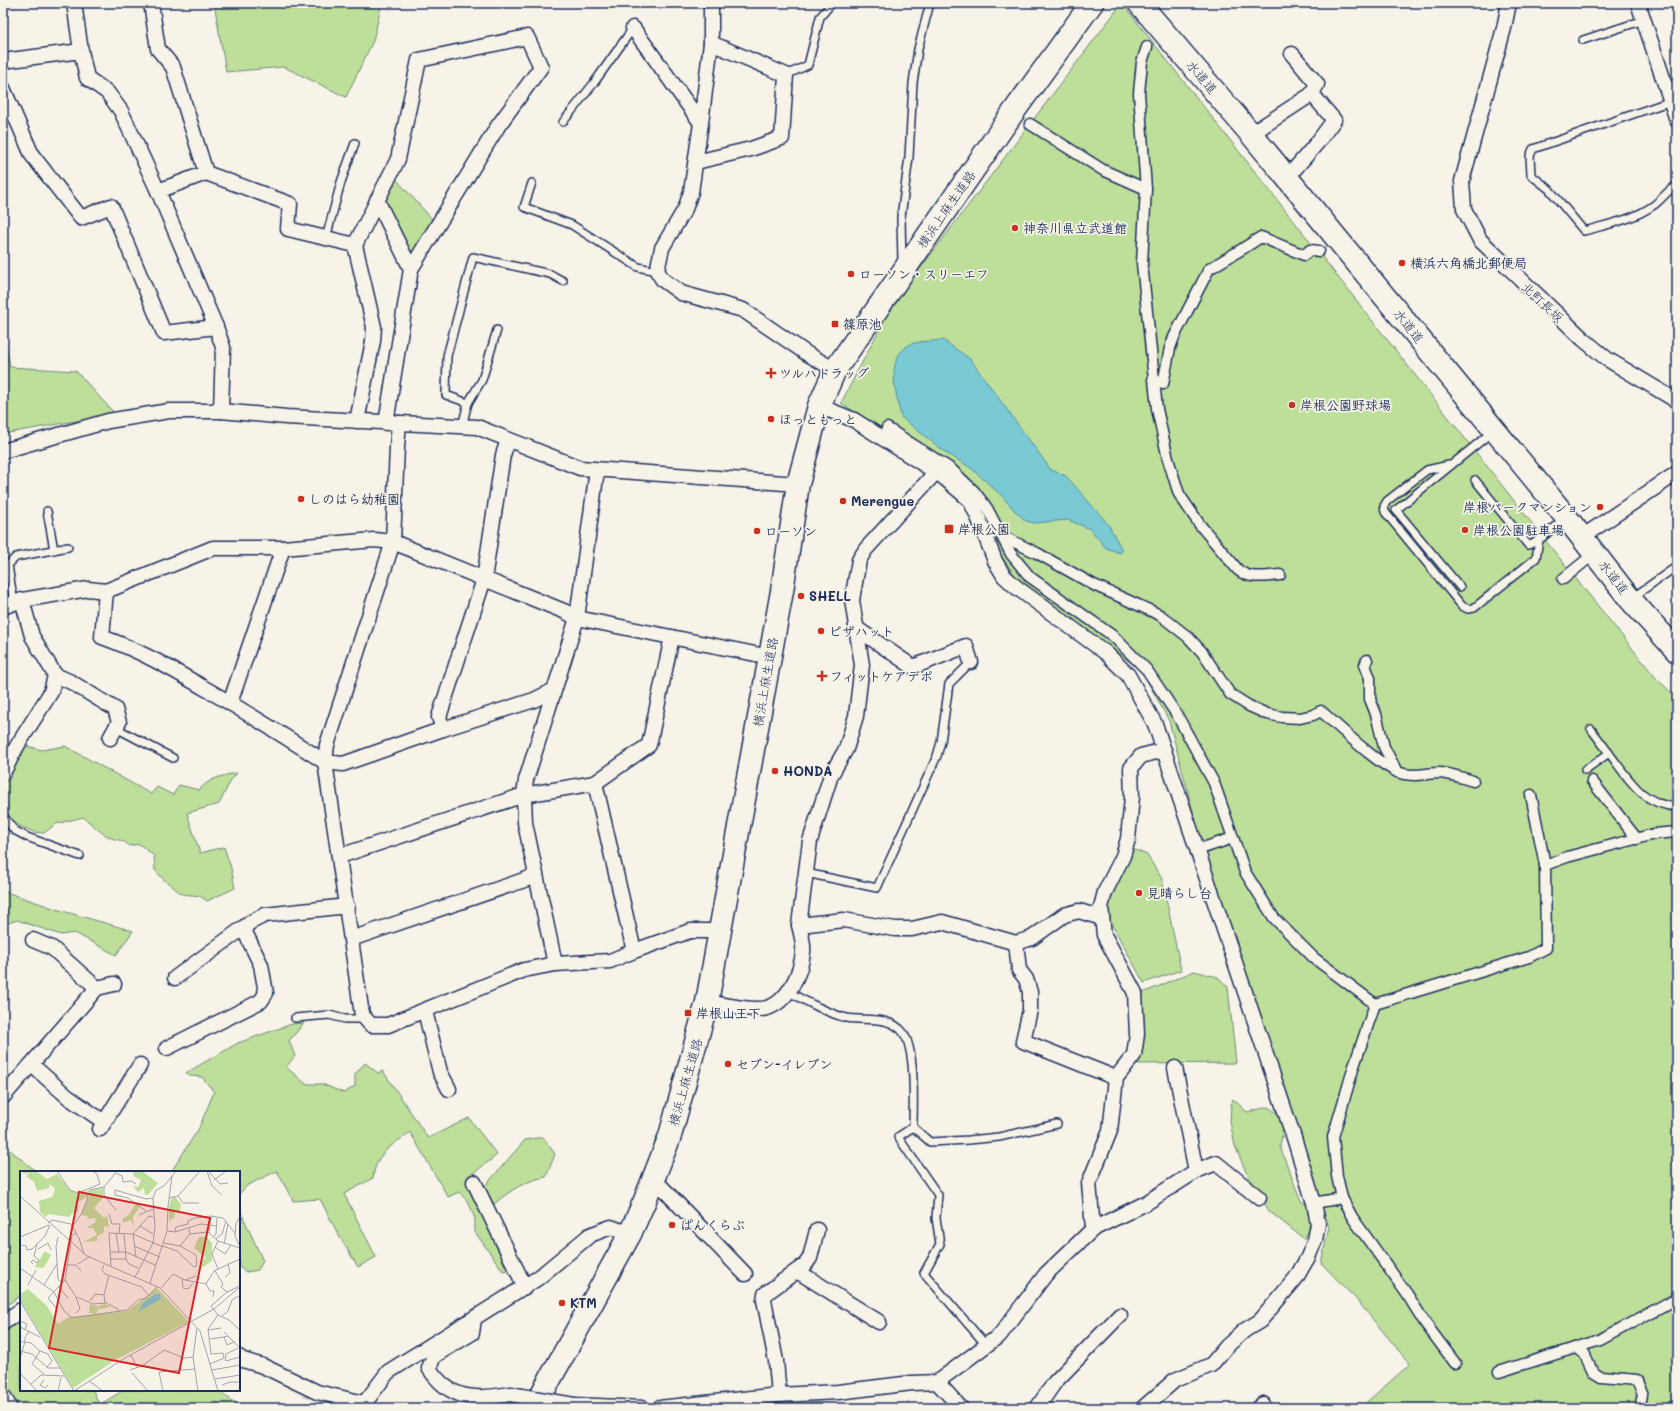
<svg xmlns="http://www.w3.org/2000/svg" width="1680" height="1411" font-family="Mali,'Klee One',sans-serif">
	<style>
		.green { fill: #bedf99; stroke: #6c877c }
		.water { fill: #7acad5; stroke: #548ca5 }
		.lines { fill: none; stroke-linecap: round; stroke-linejoin: round }
		.service-casing { stroke: #1b2f5e; stroke-width: 10 }
		.pedestrian-casing { stroke: #1b2f5e; stroke-width: 13 }
		.minor-casing { stroke: #1b2f5e; stroke-width: 17 }
		.primary-casing { stroke: #1b2f5e; stroke-width: 25 }
		.service { stroke: #f7f3e8; stroke-width: 7 }
		.pedestrian { stroke: #f7f3e8; stroke-width: 10 }
		.minor { stroke: #f7f3e8; stroke-width: 14 }
		.primary { stroke: #f7f3e8; stroke-width: 22 }
		.minor-bridge-casing { stroke: #1b2f5e; stroke-width: 17; stroke-linecap: butt }
		.minor-bridge { stroke: #f7f3e8; stroke-width: 14 }
		.poi-dot { fill: #c8321e; stroke: #f7f3e8; stroke-width: 1.5 }
		.labels { text-anchor: middle; stroke-width: 3.5; stroke-linejoin: round; paint-order: stroke }
		.street-label { font-size: 13px; fill: #1b2f5e; stroke: #f7f3e8 }
		.poi-label { font-size: 13px; font-weight: bold; fill: #1b2f5e; stroke: #f7f3e8; text-anchor: start }
		.inset-road { fill: none; stroke: #9fa5b1; stroke-width: 1 }
		.view { fill: #d62828; fill-opacity: 0.15; stroke: #d62828; stroke-width: 2 }
		.inset-edge { fill: none; stroke: #1b2f5e; stroke-width: 2 }
	</style>
	<rect width="100%" height="100%" fill="#f7f3e8"/>
	<filter id="ink" filterUnits="userSpaceOnUse"><feTurbulence type="fractalNoise" baseFrequency=".025" numOctaves="2"/><feDisplacementMap in="SourceGraphic" scale="8" xChannelSelector="R" yChannelSelector="G"/><feConvolveMatrix kernelMatrix="1 2 1 2 8 2 1 2 1" color-interpolation-filters="sRGB"/></filter>
	<g filter="url(#ink)">
		<g class="green">
			<polygon points="214,3 382,3 373,41 346,97 284,67 226,72"/>
			<polygon points="1122,3 1549,545 1656,678 1677,698 1677,1401 1670,1408 1360,1408 1410,1364 1355,1298 1321,1263 1329,1227 1203,849 1169,721 1142,671 1016,577 1002,557 984,513 972,494 950,475 841,403 891,307"/>
			<polygon points="396,179 432,219 412,254 385,203"/>
			<polygon points="3,327 10,367 76,371 115,414 3,434"/>
			<path d="M23 745 42 750 65 746 151 794 157 787 173 795 179 785 199 790C208 779 223 775 237 773L231 780 219 804 187 813 200 853 224 847 231 868 235 888 207 901 200 896 182 894 163 879 155 870 154 856 147 850 139 844 129 846C123 839 119 841 112 838 101 834 92 824 83 817L56 824 44 833 34 832 15 824 3 806V784Z"/>
			<polygon points="1133,849 1147,855 1162,879 1181,970 1144,983 1107,916 1110,900"/>
			<polygon points="3,891 59,910 133,931 116,955 75,933 61,935 17,920 3,925"/>
			<polygon points="1194,971 1218,977 1228,987 1236,1063 1138,1064 1143,993"/>
			<path d="M304 1023 289 1041 295 1056 286 1067 306 1084H322L344 1093 355 1086V1074L365 1063 378 1073 383 1071 428 1138 469 1118 497 1155 466 1179 507 1270 503 1271 475 1232V1219L469 1203 459 1192 448 1197 410 1132C391 1147 376 1152 373 1178L344 1194 376 1257 358 1267 338 1234 320 1199 293 1201 277 1171 248 1185 239 1194 240 1210 263 1261 258 1270 246 1272 239 1267V1172H171L199 1128 214 1092 202 1077 190 1076 186 1073 238 1043 292 1024Z"/>
			<polygon points="1233,1099 1247,1112 1268,1107 1277,1113 1283,1129 1280,1147 1301,1201 1311,1207 1312,1224 1304,1239 1269,1211 1246,1172 1235,1146 1230,1122 1231,1104"/>
			<path d="M543 1137 555 1154 546 1177C524 1181 511 1190 494 1204L484 1187 525 1140Z"/>
			<polygon points="10,1150 37,1172 21,1172 21,1295 3,1308 3,1155"/>
			<polygon points="21,1319 21,1390 93,1390 99,1405 124,1390 217,1390 237,1404 236,1408 18,1408 3,1382 3,1334"/>
		</g>
		<path class="water" d="M943 340 970 359 1051 470 1066 476 1108 524 1122 550 1120 553 1106 548 1090 529 1068 520 1035 523 1026 521 1014 510 1001 495 971 468 946 453 901 417C897 394 884 360 909 345 915 341 935 341 943 340Z"/>
		<g class="lines">
			<g class="service-casing">
				<g id="service">
					<polyline points="1583,40 1644,20"/>
					<polyline points="786,75 808,65 820,17 832,3"/>
					<path d="M1671 101 1533 149 1530 156 1531 175 1549 189 1584 231C1609 224 1633 220 1654 205 1662 199 1668 190 1677 185"/>
					<polyline points="563,122 594,83 633,28"/>
					<polyline points="532,183 524,207 572,225 638,267 657,271"/>
					<polyline points="326,238 341,182 355,143"/>
					<polyline points="902,262 901,217 909,157 913,83 918,49 930,3"/>
					<polyline points="468,403 482,380 497,330"/>
					<polyline points="462,426 468,403 446,395 447,356 473,257 550,274 563,281"/>
					<polyline points="1449,465 1427,470 1387,501 1384,506 1385,512 1462,606 1468,609 1474,608 1536,558 1539,540 1565,519"/>
					<polyline points="1475,480 1528,545 1539,540"/>
					<polyline points="47,511 54,550"/>
					<polyline points="1460,587 1396,510 1492,432"/>
					<polyline points="1632,598 1677,566"/>
					<polyline points="14,604 8,565 16,557 68,547"/>
					<polyline points="116,728 173,758"/>
					<polyline points="1591,729 1609,753"/>
					<path d="M1585 770 1609 753C1628 778 1642 805 1677 807"/>
					<polyline points="3,816 14,830 27,837 80,856"/>
					<polyline points="806,873 877,888 937,756 941,742 949,684 971,662"/>
					<path d="M789 992C803 1000 832 1015 847 1018 864 1021 886 1016 900 1029 917 1043 913 1106 913 1127L898 1137 938 1195 936 1218 940 1244 924 1273 986 1345"/>
					<polyline points="295,1018 329,1015 345,1019 365,1019"/>
					<polyline points="913,1127 930,1142 969,1140 999,1137 1057,1124"/>
				</g>
			</g>
			<g class="pedestrian-casing">
				<g id="pedestrian">
					<path d="M1147 47 1142 62 1139 93 1146 189 1142 263 1157 409 1168 459 1179 494 1200 525 1238 570C1250 580 1266 576 1280 575"/>
					<polyline points="1030,124 1103,170 1146,189"/>
					<polyline points="1153,380 1163,384 1170,348 1174,337 1209,269 1239,251 1261,237 1304,255 1310,250 1319,251"/>
					<polyline points="887,428 951,469 974,491 987,508 1011,554 1030,577 1113,636 1147,670 1177,715 1214,783 1245,872 1274,918 1314,958 1375,1004"/>
					<path d="M1002 536 1037 553 1094 585 1160 615 1188 637 1202 652 1230 694 1249 706 1267 714 1282 717 1300 718 1313 715 1321 711C1338 726 1383 770 1404 774 1416 777 1428 773 1440 773 1452 774 1463 778 1473 781"/>
					<polyline points="1563,579 1595,553"/>
					<polyline points="1367,660 1365,665 1370,678 1370,699 1376,714 1384,747 1397,772"/>
					<polyline points="1592,781 1637,839"/>
					<polyline points="1531,795 1545,865"/>
					<polyline points="1197,850 1233,838"/>
					<polyline points="1375,1004 1354,1066 1333,1137 1337,1176 1342,1198 1352,1217 1407,1294 1425,1323 1455,1363"/>
					<polyline points="1375,1004 1529,957 1546,948 1545,865 1567,857 1654,834 1677,832"/>
					<polyline points="1314,1203 1342,1198"/>
					<polyline points="1575,1348 1584,1353 1593,1372 1601,1377 1637,1380 1643,1395 1640,1408"/>
					<polyline points="1499,1372 1600,1340 1677,1298"/>
				</g>
			</g>
			<g class="minor-casing">
				<g id="minor">
					<polyline points="74,3 81,51 87,78 107,92 121,111 158,191 216,327 223,347 221,411"/>
					<polyline points="151,3 158,49 173,67 206,173 158,191"/>
					<polyline points="1509,3 1504,28 1462,181 1464,209 1480,240 1583,339 1607,359 1677,401"/>
					<polyline points="1638,3 1677,120"/>
					<polyline points="633,28 701,123 691,192 685,209 662,248 657,271 663,280 681,293 743,310 806,353 835,370"/>
					<polyline points="3,61 81,51"/>
					<polyline points="3,88 32,155 81,218 111,206 164,333 216,327"/>
					<polyline points="701,123 711,43 711,3"/>
					<polyline points="1251,134 1312,94 1317,84 1292,54"/>
					<polyline points="696,162 751,149 782,138 786,75 711,43"/>
					<polyline points="206,173 290,204 288,229 355,245 374,327 373,341 357,421"/>
					<polyline points="1287,178 1317,143 1334,120 1312,94"/>
					<polyline points="377,200 411,269"/>
					<polyline points="355,245 398,159 419,60 527,37 541,67 498,126 411,269 386,423"/>
					<polyline points="819,406 854,420 942,476 970,500 978,517 995,561 1004,576 1016,587 1106,653 1128,675 1155,724 1294,1138 1314,1203 1318,1224 1315,1240 1308,1257 1296,1278 1260,1321 1245,1330 1227,1346 1211,1365 1175,1380 1143,1408"/>
					<polyline points="399,423 397,447 393,542 327,745 325,762 362,1015 371,1025 388,1025 524,970 555,964 610,961 634,951 690,931 719,931"/>
					<polyline points="3,451 108,421 169,411 221,411 286,417 477,427 580,468 798,484"/>
					<polyline points="1582,537 1677,473"/>
					<path d="M106 591 102 637C139 650 172 669 206 689 246 712 286 737 325 762L343 764 443 729 534 700 554 690"/>
					<polyline points="22,600 32,636 55,675 71,682 115,709 119,722 110,738"/>
					<polyline points="3,607 22,600 88,589 106,591 213,548 283,548 374,540 393,542 566,612 577,618 770,657"/>
					<polyline points="856,628 913,667 966,646 971,662"/>
					<polyline points="230,703 283,548"/>
					<polyline points="443,729 439,717 484,579 503,455 508,440"/>
					<polyline points="3,773 17,746 51,692 55,675"/>
					<polyline points="595,783 634,951"/>
					<polyline points="340,856 524,795 595,783 649,745 672,637"/>
					<polyline points="799,925 844,920 895,929 912,929 942,922 1016,943 1032,938 1064,915 1079,911 1102,918"/>
					<polyline points="351,939 536,876"/>
					<polyline points="33,940 52,948 97,988"/>
					<polyline points="1016,943 1019,970 1026,979 1030,992 1030,1010 1023,1041 1116,1078"/>
					<polyline points="555,964 525,823 524,795 526,780 577,618 597,470"/>
					<polyline points="175,978 243,928"/>
					<path d="M707 1002C721 1004 755 1012 767 1008 788 1002 801 973 803 952 804 943 801 934 799 925L810 841 831 775 846 749 856 716 862 665 852 600 859 560 866 549 936 472"/>
					<polyline points="425,1011 440,1072 449,1089"/>
					<polyline points="167,1048 261,1001 266,993 261,965 243,928 251,922 265,915 347,906"/>
					<polyline points="32,1065 68,1097 104,1122"/>
					<polyline points="1175,1068 1196,1171"/>
					<polyline points="3,1097 97,988 114,984"/>
					<polyline points="100,1129 140,1065"/>
					<polyline points="653,1178 745,1274"/>
					<polyline points="474,1182 525,1287"/>
					<polyline points="1093,1229 1089,1183 1110,1131 1116,1078 1134,1055 1137,1034 1135,993 1104,935 1101,907 1105,892 1123,856 1128,839 1132,797 1131,768 1141,756 1164,750"/>
					<polyline points="797,1271 879,1322"/>
					<path d="M474 1319 472 1333 434 1356 429 1368C450 1401 476 1400 510 1394"/>
					<polyline points="3,1323 21,1310"/>
					<polyline points="239,1357 243,1360 263,1366 317,1392 364,1403"/>
					<polyline points="937,1382 961,1408"/>
					<polyline points="3,1395 10,1408"/>
					<polyline points="779,1395 776,1361 764,1300 765,1294 805,1265 810,1258 817,1230"/>
					<polyline points="574,1405 643,1408"/>
					<polyline points="361,1408 388,1372 538,1278 590,1235 611,1227 630,1234"/>
					<polyline points="659,1408 779,1395 838,1392 912,1383 937,1382 1000,1335 1046,1274 1093,1229 1146,1203 1196,1171 1216,1163 1259,1198"/>
					<polyline points="1037,1408 1055,1382 1120,1315"/>
					<polyline points="1258,1408 1263,1404"/>
				</g>
			</g>
			<g class="primary-casing">
				<g id="primary">
					<polyline points="1139,3 1251,134 1566,517 1630,599 1677,651"/>
					<polyline points="534,1408 630,1234 645,1200 670,1136 707,1002 782,591 798,484 819,406 835,370 1012,114 1092,3"/>
				</g>
			</g>
			<use href="#service" class="service"/>
			<use href="#pedestrian" class="pedestrian"/>
			<use href="#minor" class="minor"/>
			<use href="#primary" class="primary"/>
			<g class="minor-bridge-casing">
				<polyline id="minor-bridge" points="510,1394 574,1405"/>
			</g>
			<use href="#minor-bridge" class="minor-bridge"/>
		</g>
	</g>
	<g class="poi-dot">
		<circle cx="1015" cy="228" r="4"/>
		<circle cx="1402" cy="263" r="4"/>
		<circle cx="851" cy="274" r="4"/>
		<rect x="831" y="320" width="8" height="8" rx="2"/>
		<path d="M769 367h4v4h4v4h-4v4h-4v-4h-4v-4h4z"/>
		<circle cx="1292" cy="405" r="4"/>
		<circle cx="771" cy="419" r="4"/>
		<circle cx="301" cy="499" r="4"/>
		<circle cx="843" cy="501" r="4"/>
		<circle cx="1600" cy="507" r="4"/>
		<rect x="944" y="524" width="10" height="10" rx="2"/>
		<circle cx="1465" cy="530" r="4"/>
		<circle cx="757" cy="531" r="4"/>
		<circle cx="801" cy="596" r="4"/>
		<circle cx="821" cy="631" r="4"/>
		<path d="M820 670h4v4h4v4h-4v4h-4v-4h-4v-4h4z"/>
		<circle cx="775" cy="771" r="4"/>
		<circle cx="1139" cy="893" r="4"/>
		<rect x="684" y="1009" width="8" height="8" rx="2"/>
		<circle cx="728" cy="1064" r="4"/>
		<circle cx="672" cy="1225" r="4"/>
		<circle cx="562" cy="1303" r="4"/>
	</g>
	<g class="labels">
		<g class="street-label">
			<text transform="translate(1202 77) rotate(49)" y="5">水道道</text>
			<text transform="translate(946 209) rotate(-55)" y="5">横浜上麻生道路</text>
			<text transform="translate(1543 302) rotate(43)" y="5">北町長坂</text>
			<text transform="translate(1409 326) rotate(51)" y="5">水道道</text>
			<text transform="translate(1614 577) rotate(52)" y="5">水道道</text>
			<text transform="translate(765 682) rotate(-80)" y="5">横浜上麻生道路</text>
			<text transform="translate(685 1082) rotate(-74)" y="5">横浜上麻生道路</text>
		</g>
		<g class="poi-label">
			<text x="1023" y="233">神奈川県立武道館</text>
			<text x="1410" y="268">横浜六角橋北郵便局</text>
			<text x="859" y="279">ローソン・スリーエフ</text>
			<text x="843" y="329">篠原池</text>
			<text x="779" y="378">ツルハドラッグ</text>
			<text x="1300" y="410">岸根公園野球場</text>
			<text x="779" y="424">ほっともっと</text>
			<text x="309" y="504">しのはら幼稚園</text>
			<text x="851" y="506">Merengue</text>
			<text x="1592" y="512" text-anchor="end">岸根パークマンション</text>
			<text x="958" y="534">岸根公園</text>
			<text x="1473" y="535">岸根公園駐車場</text>
			<text x="765" y="536">ローソン</text>
			<text x="809" y="601">SHELL</text>
			<text x="829" y="636">ピザハット</text>
			<text x="830" y="681">フィットケアデポ</text>
			<text x="783" y="776">HONDA</text>
			<text x="1147" y="898">見晴らし台</text>
			<text x="696" y="1018">岸根山王下</text>
			<text x="736" y="1069">セブン-イレブン</text>
			<text x="680" y="1230">ぱんくらぶ</text>
			<text x="570" y="1308">KTM</text>
		</g>
	</g>
	<g transform="translate(20 1171)">
		<rect width="220" height="220" fill="#f7f3e8"/>
		<path d="M3 0H16L27 8 37 3 50 19 58 23 65 21 67 26 58 31V41L52 42 50 46 28 43 26 46 20 41 19 30 32 26 35 18 30 13 29 17 17 20 14 11 6 5 9 2 3 3ZM112 0H122L138 12 128 24H125L124 17 118 21 113 15 118 16 121 9 114 5ZM83 17V27L74 37 84 47 87 45 89 56 84 55V61L77 66V70L63 71 77 64 73 57H66L76 51 75 47 68 48 67 45 61 44 69 25 67 20ZM155 26 161 33 160 41H155L154 47 149 50V35L151 28ZM116 32 120 35 113 46 114 55 111 49 103 52V47L108 45ZM179 66H186L192 72V90L181 97 182 90 186 87 174 77ZM25 80 31 84 26 93 23 97 15 96ZM137 117 169 151 97 188 53 217 0 129V123L8 118 27 135 38 153 49 146 107 140ZM70 133 77 135 78 138V135L85 133 91 136 78 138 76 143 69 142Z" fill="#bedf99"/>
		<path d="M135 123H140L141 128 118 141 123 132Z" fill="#7acad5"/>
		<path class="inset-road" d="M37 0 50 19 58 22 80 13 77 3 72 0M187 0 192 15 202 24M188 0 200 13 208 12M96 2 102 5 103 11 111 10 116 13M194 9 206 0M84 16V24L96 39M69 19 84 16 97 0M0 25 67 85 140 117 180 160 198 220M158 25 180 0M149 27 158 25 163 32H179M126 40 108 27 95 24V19L126 28 133 27M89 43 92 53H100L99 62M119 44 133 38M220 46 216 52 215 65 220 76M28 52 32 49 51 53 57 63M53 55 62 42 68 26 65 20M120 55 133 63M169 58 170 63 188 61 198 70 220 77M148 60 155 61 181 53 197 55M155 61 156 56 168 53V50L175 47 191 45M96 62 99 81M189 62 191 45 203 47 215 62M104 63 106 88 109 93 118 97M0 66 29 54M38 66 36 75 38 108 41 111M193 66 196 63 197 47M59 67 64 83M196 68 202 63 206 50M198 70 192 83 198 98M144 72 160 75 170 63M204 73 208 53M1 74 6 75 7 79 12 78 25 65 30 54M114 75 140 86M143 75 157 80 174 96 177 95 176 84 160 75M195 76 205 83 211 74M18 78 28 72 31 79M90 81H106L135 94M116 86 113 63 129 45 133 46M90 88H106M13 93 11 91 13 89 17 92 19 89 14 85 17 73M58 93 69 86M46 94H56L61 100M84 94 82 99 85 103 122 116 129 125M91 95 89 62 113 63 143 76M0 97 34 121 44 140 52 147 107 139 118 129 126 127 137 116M195 100 203 113 201 116 207 121 191 135 198 144 209 149 220 159M115 106 133 72 135 56 133 27 136 19 144 15 152 5M205 106 210 102 208 92M162 108 163 117 168 118 173 112M165 109 186 113 194 100 220 88M130 112 147 60 148 35 152 5 156 0M186 113 190 120H194L193 126M8 114 16 99M24 114 37 93M38 115 48 127M141 117 153 103 165 109 176 105M207 121 220 115M57 126 73 133 86 132 98 138 99 141M0 130 54 220M70 130 75 123 84 124M85 132 84 124 89 104M37 138 28 127 45 109M56 142 60 138 56 126 45 109 52 65 55 62 59 67M202 145 208 140 212 129 219 125M0 150 7 153 5 158M0 156 20 166M177 157 173 186 178 220M188 159 201 157M204 161 220 177M208 165 204 166 207 174 214 171M190 168 204 166M0 171H5L4 169 9 160M0 180 12 183 28 197H40M20 180 28 183 32 190 27 196M191 183 188 158 198 144M111 184 117 197M0 187 5 171 11 172 20 180 12 193 24 203M205 190 206 183 218 177M206 190 220 186M190 193 204 187 203 182 191 183M110 199 122 195 144 179 164 187 173 186M192 199 220 194M0 202 17 220M112 202 128 220M195 208 220 204M24 209 20 214 25 217 28 214M69 210 83 220M11 213 21 204 45 205M202 214 210 211H220M38 220 41 206M54 220 105 187 194 138 220 116M143 220 139 201 175 198"/>
		<path class="view" d="M59 21 190 47 159 202 29 177Z"/>
		<rect width="220" height="220" class="inset-edge"/>
	</g>
	<rect width="1680" height="1411" fill="none" stroke="#f7f3e8" stroke-width="16"/>
	<rect x="8" y="8" width="1664" height="1395" fill="none" stroke="#1b2f5e" stroke-width="1.5" filter="url(#ink)"/>
</svg>
